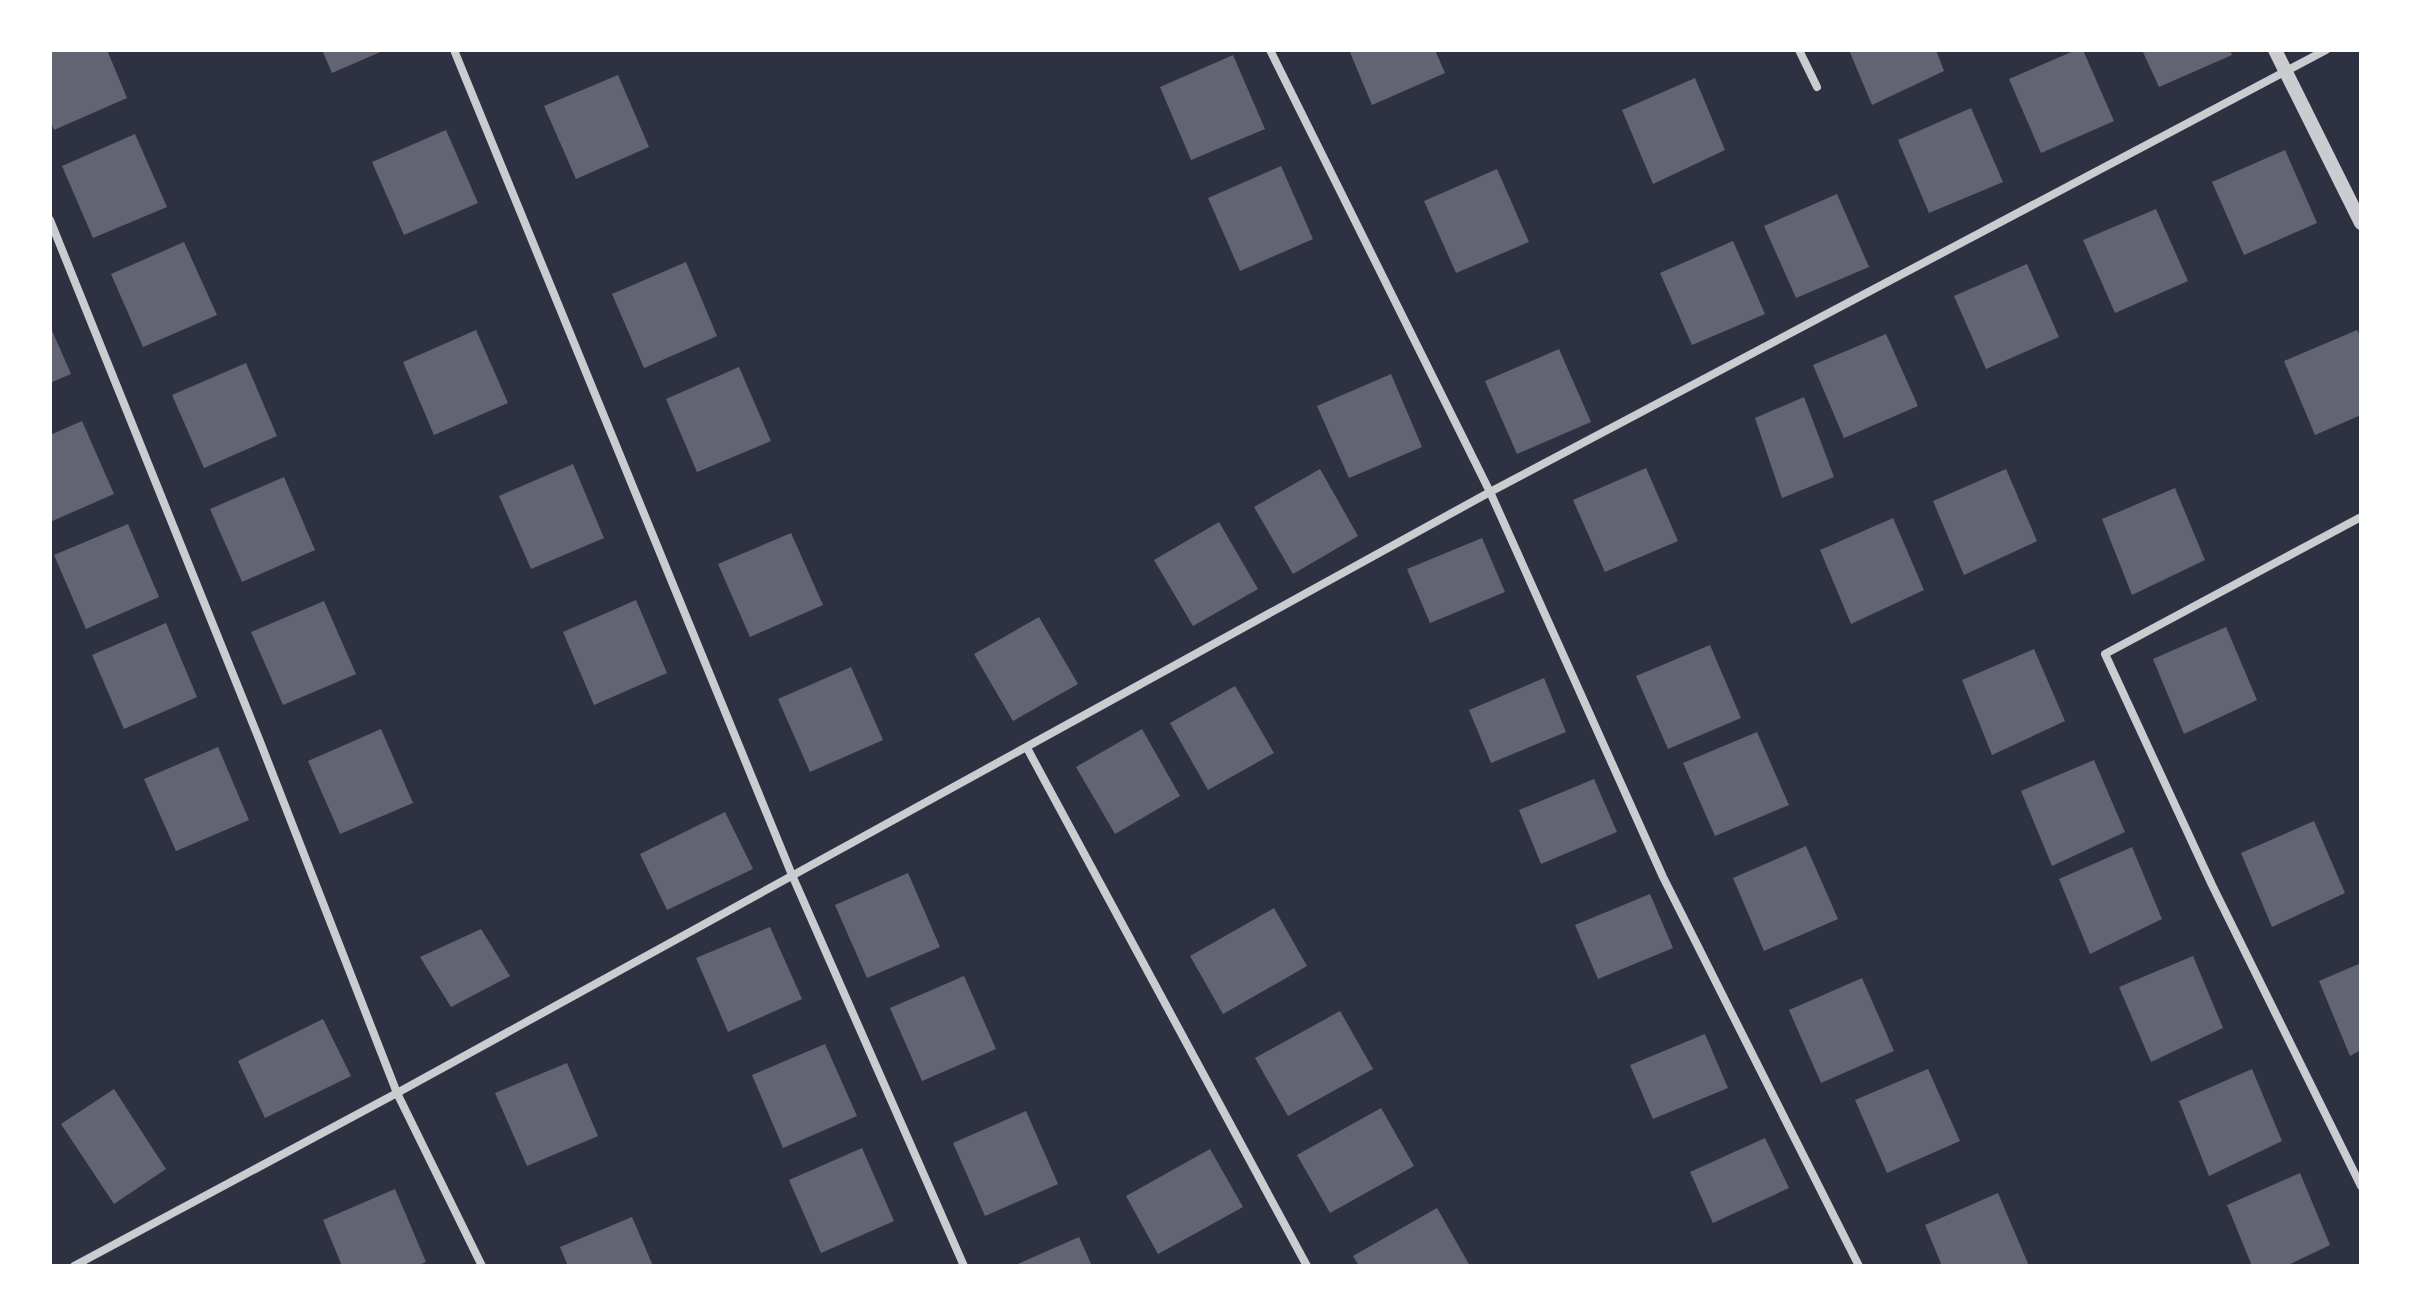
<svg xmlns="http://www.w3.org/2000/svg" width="2411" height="1316" font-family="Arial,sans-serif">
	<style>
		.building { fill: #626471 }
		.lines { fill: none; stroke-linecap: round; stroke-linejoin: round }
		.minor { stroke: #caccd0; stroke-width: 8 }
		.tertiary { stroke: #caccd0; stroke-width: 14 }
	</style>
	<rect width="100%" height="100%" fill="#2d3142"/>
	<g class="building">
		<polygon points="50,50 107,50 127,98 54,130 50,120"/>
		<polygon points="322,50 385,50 332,73"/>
		<polygon points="1349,50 1435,50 1445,73 1372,105"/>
		<polygon points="1849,50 1936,50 1944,71 1872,105"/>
		<polygon points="2076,50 2083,50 2114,121 2041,153 2009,79"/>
		<polygon points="2142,50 2230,50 2232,55 2159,87"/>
		<polygon points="1233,55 1265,129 1191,160 1160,87"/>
		<polygon points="618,75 649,147 576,179 544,106"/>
		<polygon points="1695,78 1725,150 1653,184 1622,110"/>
		<polygon points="1971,108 2003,182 1929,213 1898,140"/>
		<polygon points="446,130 478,203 404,235 372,162"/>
		<polygon points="135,134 167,207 93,238 62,166"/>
		<polygon points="2285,150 2317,223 2244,255 2212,182"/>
		<polygon points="1281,166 1313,239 1240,271 1208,198"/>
		<polygon points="1497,169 1529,242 1456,273 1424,201"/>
		<polygon points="1837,194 1869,267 1796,298 1764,226"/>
		<polygon points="2156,209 2188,281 2115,313 2083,240"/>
		<polygon points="1733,241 1765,314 1692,345 1660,273"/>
		<polygon points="184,242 217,315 143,347 111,274"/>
		<polygon points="686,262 717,336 644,368 612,294"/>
		<polygon points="2027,264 2059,337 1986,369 1954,296"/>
		<polygon points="50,326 71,374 50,383"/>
		<polygon points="476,330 508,403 434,435 403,362"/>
		<polygon points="2357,330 2361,338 2361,415 2315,435 2284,361"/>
		<polygon points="1886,334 1918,406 1844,438 1813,365"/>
		<polygon points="1559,349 1591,422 1517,454 1485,381"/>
		<polygon points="246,363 277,436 204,468 172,395"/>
		<polygon points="739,367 771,441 697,472 666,399"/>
		<polygon points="1391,374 1422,447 1349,478 1317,406"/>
		<polygon points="1804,397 1834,477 1782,498 1755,418"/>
		<polygon points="82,421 114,494 50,522 50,435"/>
		<polygon points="573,464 604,538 531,569 499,496"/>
		<polygon points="1646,468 1678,541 1605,572 1573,500"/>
		<polygon points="1320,469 1358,536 1293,574 1254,507"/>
		<polygon points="2006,469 2037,541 1964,575 1933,501"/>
		<polygon points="284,477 315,550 242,582 210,509"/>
		<polygon points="2175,488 2205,560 2132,595 2102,519"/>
		<polygon points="1893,518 1924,590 1851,624 1820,550"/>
		<polygon points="1219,522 1258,589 1193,626 1154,560"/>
		<polygon points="128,524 159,597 86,629 54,555"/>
		<polygon points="791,533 823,605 750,637 718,564"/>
		<polygon points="1482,538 1505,592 1430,623 1407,569"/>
		<polygon points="636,600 667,673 594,705 563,632"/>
		<polygon points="324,601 356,674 283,705 251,632"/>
		<polygon points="1039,617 1078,684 1013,721 974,654"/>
		<polygon points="166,623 197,697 124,729 92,655"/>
		<polygon points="2226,627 2257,700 2184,734 2153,659"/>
		<polygon points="1710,645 1741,718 1668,749 1636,676"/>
		<polygon points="2034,649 2065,721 1992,755 1962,680"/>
		<polygon points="851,667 883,740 810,772 778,699"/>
		<polygon points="1544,678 1566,732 1491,763 1469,710"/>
		<polygon points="1235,686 1274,753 1208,790 1170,723"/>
		<polygon points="381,729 413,803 340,834 308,761"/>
		<polygon points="1142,729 1180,796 1115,834 1076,767"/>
		<polygon points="1757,732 1789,805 1715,836 1683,763"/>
		<polygon points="218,747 249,820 176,851 144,779"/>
		<polygon points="2094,760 2125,832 2052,866 2021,791"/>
		<polygon points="1594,779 1617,832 1541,864 1519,810"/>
		<polygon points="725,812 753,869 667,910 640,854"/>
		<polygon points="2314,821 2345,893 2272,927 2241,853"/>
		<polygon points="1806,846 1838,919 1764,951 1733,878"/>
		<polygon points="2132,847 2162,919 2090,954 2059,879"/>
		<polygon points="908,873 940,947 867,978 835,905"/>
		<polygon points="1650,894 1673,948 1598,979 1575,925"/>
		<polygon points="1274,908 1307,966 1223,1014 1190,956"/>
		<polygon points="770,927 802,999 728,1032 696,958"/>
		<polygon points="481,929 510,976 451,1007 420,957"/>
		<polygon points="2193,956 2223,1028 2151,1062 2119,987"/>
		<polygon points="2361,963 2361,1050 2350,1056 2319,981"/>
		<polygon points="964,976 996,1049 922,1081 890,1008"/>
		<polygon points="1862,978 1894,1051 1821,1083 1789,1010"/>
		<polygon points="1340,1011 1373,1069 1288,1116 1255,1058"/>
		<polygon points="323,1019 351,1076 265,1118 238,1061"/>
		<polygon points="1705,1034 1728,1088 1653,1119 1630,1065"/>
		<polygon points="825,1044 857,1116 783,1148 752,1075"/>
		<polygon points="567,1063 598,1136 527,1166 495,1093"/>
		<polygon points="1928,1069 1960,1141 1887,1173 1855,1100"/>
		<polygon points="2252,1069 2282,1141 2209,1176 2179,1101"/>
		<polygon points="114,1089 166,1169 114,1204 61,1124"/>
		<polygon points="1381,1108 1414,1166 1330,1213 1297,1155"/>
		<polygon points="1026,1111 1058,1184 985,1216 953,1143"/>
		<polygon points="1765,1138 1789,1188 1713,1223 1690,1172"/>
		<polygon points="862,1148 894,1221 821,1253 789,1180"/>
		<polygon points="1210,1149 1243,1207 1158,1254 1126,1196"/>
		<polygon points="2300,1173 2330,1245 2286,1266 2252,1266 2227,1205"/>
		<polygon points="395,1189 426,1262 417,1266 342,1266 323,1220"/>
		<polygon points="1998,1193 2029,1266 1942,1266 1925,1225"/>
		<polygon points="1437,1208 1470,1266 1359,1266 1353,1256"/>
		<polygon points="632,1217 653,1266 568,1266 560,1247"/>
		<polygon points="1079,1237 1092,1266 1013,1266"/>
	</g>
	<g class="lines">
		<g class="minor">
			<polyline points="454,50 792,875 964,1266"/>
			<polyline points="1270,50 1490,492 1663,877 1859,1266"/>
			<polyline points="1799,50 1817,87"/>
			<polyline points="50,220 259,739 397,1093 482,1266"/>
			<polyline points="2361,517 2105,654 2212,885 2361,1186"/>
			<polyline points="1027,748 1307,1266"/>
			<polyline points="74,1266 397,1093 1490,492 2326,50"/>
		</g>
		<polyline class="tertiary" points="2275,50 2361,223"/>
	</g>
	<rect width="2411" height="1316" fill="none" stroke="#ffffff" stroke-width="104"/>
</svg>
